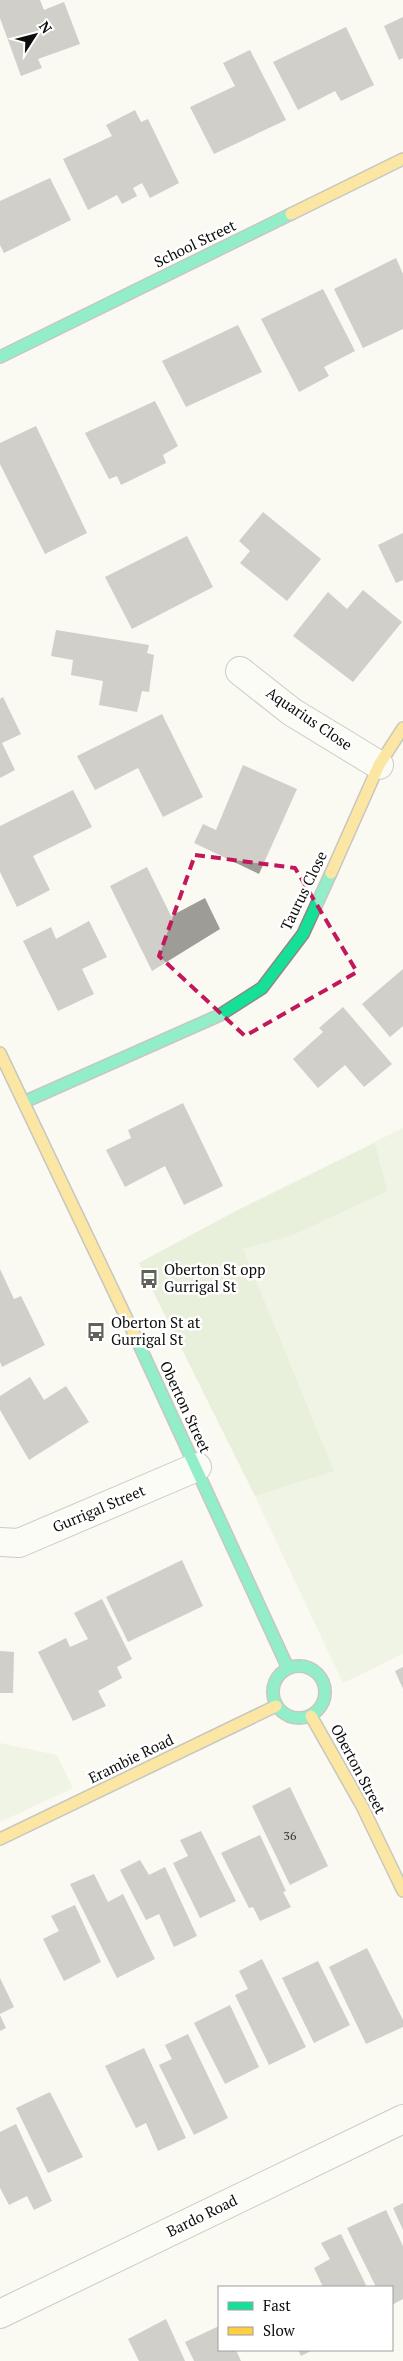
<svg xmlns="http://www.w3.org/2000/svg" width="403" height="2361" font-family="'PT Serif',serif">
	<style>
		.green { fill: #e2eed3 }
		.forest { fill: #d2e5c2 }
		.building { fill: #9d9c97 }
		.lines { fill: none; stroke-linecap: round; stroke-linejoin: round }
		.street-casing { stroke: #949390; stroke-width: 30 }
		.fast-casing { stroke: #8a8a87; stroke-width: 14 }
		.slow-casing { stroke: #8a8a87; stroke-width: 14 }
		.street { stroke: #fefefd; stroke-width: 28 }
		.fast { stroke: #16e098; stroke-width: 11 }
		.slow { stroke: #ffcf43; stroke-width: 11 }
		.marked { fill: none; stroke: #c2185b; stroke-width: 4; stroke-dasharray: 10 6; stroke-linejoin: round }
		.labels { text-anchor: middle; stroke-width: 5; stroke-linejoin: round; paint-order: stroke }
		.number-label { font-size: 12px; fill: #313130 }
		.street-label { font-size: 15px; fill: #0d0d0d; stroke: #fff }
		.poi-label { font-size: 15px; fill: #0d0d0d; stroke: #fff; text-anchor: start }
	</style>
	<rect width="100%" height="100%" fill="#faf9f2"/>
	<g class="green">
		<polygon points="403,1128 403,1654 343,1683 255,1496 139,1263 236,1211"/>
		<polygon points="0,1743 57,1755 73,1788 0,1822"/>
	</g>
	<polygon class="forest" points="375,1143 387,1191 293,1235 243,1249 334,1471 255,1496 139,1263 236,1211"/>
	<g class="building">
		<polygon points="0,0 40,0 44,10 64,2 80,44 38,59 42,68 21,76 0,18"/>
		<polygon points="403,17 403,58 399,60 384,26"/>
		<polygon points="346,27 374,85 341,101 335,91 298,110 273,62"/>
		<polygon points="250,50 286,120 214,154 190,107 235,86 223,63"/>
		<polygon points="135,110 141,122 148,119 179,183 150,198 142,183 133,188 137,196 122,204 117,195 88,210 63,159 112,136 106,125"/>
		<polygon points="50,178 71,220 4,253 0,245 0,201"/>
		<polygon points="396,258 403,274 403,329 363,348 334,289"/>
		<polygon points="323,289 355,351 324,367 329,376 299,392 261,319"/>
		<polygon points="238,325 262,372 186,407 162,361"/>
		<polygon points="155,401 178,446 163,455 166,463 121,485 117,476 109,479 85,433"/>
		<polygon points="36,426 87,533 45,554 0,464 0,443"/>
		<polygon points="263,512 321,559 287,601 240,563 250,551 239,541"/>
		<polygon points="403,533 403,580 396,583 378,545"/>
		<polygon points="187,536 213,587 132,629 105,577"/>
		<polygon points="363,590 402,622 353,682 293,636 328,592 347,609"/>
		<polygon points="56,630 149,645 147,653 154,655 149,692 142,691 137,712 99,705 103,681 71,675 73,660 51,656"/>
		<polygon points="3,697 21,734 2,743 15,770 0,778 0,699"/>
		<polygon points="162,714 203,797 163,817 138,768 95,790 77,756"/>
		<polygon points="243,765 297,789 259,874 194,843 203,824 216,830"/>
		<polygon points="73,790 92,827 33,856 50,890 17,907 0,872 0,826"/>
		<polygon points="147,867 171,916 205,898 220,929 152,971 110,886"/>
		<polygon points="89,921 107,957 82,969 94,994 58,1011 23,941 51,927 56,939"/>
		<polygon points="403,969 403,1026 390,1037 362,1004"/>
		<polygon points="343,1007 392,1064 364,1087 345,1065 318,1088 293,1059 323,1032 319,1028"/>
		<polygon points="183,1103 223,1186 184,1205 165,1166 125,1187 106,1150 131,1138 128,1130"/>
		<polygon points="0,1269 14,1299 21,1296 45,1345 2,1367 0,1362"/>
		<polygon points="30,1377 44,1400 66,1386 89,1422 29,1460 0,1410 0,1396"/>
		<polygon points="182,1560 203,1606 128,1642 106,1597"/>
		<polygon points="102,1599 132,1659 117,1667 122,1678 98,1691 106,1706 73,1721 38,1652 66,1638 70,1647 88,1639 74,1613"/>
		<polygon points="0,1651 14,1652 13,1693 0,1693"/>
		<polygon points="403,1667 403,1689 395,1671"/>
		<polygon points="290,1787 328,1866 290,1885 252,1806"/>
		<polygon points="201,1831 236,1901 200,1918 173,1863 188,1856 180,1840"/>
		<polygon points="260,1835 286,1891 283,1892 291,1907 260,1921 253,1907 249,1908 221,1853"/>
		<polygon points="140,1860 149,1875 165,1867 197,1936 174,1947 159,1914 146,1920 120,1870"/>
		<polygon points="94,1874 108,1902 123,1894 155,1959 117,1978 70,1884"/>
		<polygon points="75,1905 101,1962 64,1981 43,1939 59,1931 51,1916"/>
		<polygon points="367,1948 403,2020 403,2027 366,2044 329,1967"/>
		<polygon points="262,1959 306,2047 269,2065 235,1995 248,1989 239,1971"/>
		<polygon points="318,1961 350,2025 314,2043 282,1978"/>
		<polygon points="0,1978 14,2007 0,2014"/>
		<polygon points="230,2005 259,2067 225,2084 194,2023"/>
		<polygon points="0,2015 6,2028 0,2031"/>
		<polygon points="188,2034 228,2118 194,2135 159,2065 172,2059 165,2045"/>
		<polygon points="144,2048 186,2138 158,2151 146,2123 136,2128 105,2066"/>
		<polygon points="50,2092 83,2157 48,2173 16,2108"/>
		<polygon points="16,2124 52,2201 34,2210 27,2196 9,2205 0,2188 0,2132"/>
		<polygon points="403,2203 403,2230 393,2208"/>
		<polygon points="386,2210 403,2246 403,2299 392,2305 392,2287 376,2287 347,2228"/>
		<polygon points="341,2234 366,2285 362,2287 323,2287 314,2268 330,2259 321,2243"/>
		<polygon points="166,2319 185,2361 139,2361 128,2339"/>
		<polygon points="219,2326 219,2350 236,2350 241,2361 194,2361 185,2342"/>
		<polygon points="298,2350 313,2350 301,2356"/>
	</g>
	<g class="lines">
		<g class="street-casing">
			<g id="street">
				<polyline points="240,671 292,712 379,765"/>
				<polyline points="0,1542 19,1543 197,1467"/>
				<polyline points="0,2314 403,2119"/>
			</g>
		</g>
		<g class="fast-casing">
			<g id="fast">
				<polyline points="0,357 291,214"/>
				<polyline points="24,1102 220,1015 262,988 303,934 331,873"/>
				<polyline points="136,1338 288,1668"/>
				<circle cx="299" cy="1692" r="26"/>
			</g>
		</g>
		<g class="slow-casing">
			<g id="slow">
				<polyline points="291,214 403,159"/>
				<polyline points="331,873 379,765 403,728"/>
				<polyline points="0,1053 136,1338"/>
				<polyline points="311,1716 362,1806 403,1891"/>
				<polyline points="0,1839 276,1706"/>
			</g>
		</g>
		<use href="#street" class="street"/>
		<use href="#fast" class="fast"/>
		<use href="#slow" class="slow"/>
	</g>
	<path d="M0 0H403V2361H0ZM195 855 295 868 357 972 245 1036 159 956Z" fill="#faf9f2" fill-opacity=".55" fill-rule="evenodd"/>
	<path class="marked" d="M195 855 295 868 357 972 245 1036 159 956Z"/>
	<defs>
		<g id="bus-bare" transform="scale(1.5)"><path d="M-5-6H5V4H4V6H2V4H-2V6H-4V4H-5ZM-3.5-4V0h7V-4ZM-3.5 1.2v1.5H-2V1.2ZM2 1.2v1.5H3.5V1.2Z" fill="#60605d" stroke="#fff" stroke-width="2.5" paint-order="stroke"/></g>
	</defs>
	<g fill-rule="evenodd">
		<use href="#bus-bare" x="149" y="1279"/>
		<use href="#bus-bare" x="96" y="1332"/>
	</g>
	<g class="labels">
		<g class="number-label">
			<text x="290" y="1840">36</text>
		</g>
		<g class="street-label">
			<text transform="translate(195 244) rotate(-26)" y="5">School Street</text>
			<text transform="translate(309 719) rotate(34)" y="5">Aquarius Close</text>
			<text transform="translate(304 891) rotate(-64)" y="5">Taurus Close</text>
			<text transform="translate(185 1407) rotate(65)" y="5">Oberton Street</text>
			<text transform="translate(99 1509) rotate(-23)" y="5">Gurrigal Street</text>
			<text transform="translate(131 1759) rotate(-26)" y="5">Erambie Road</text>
			<text transform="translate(358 1769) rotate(62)" y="5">Oberton Street</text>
			<text transform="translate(202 2216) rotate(-26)" y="5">Bardo Road</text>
		</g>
		<g class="poi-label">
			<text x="164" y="1275">Oberton St opp<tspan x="164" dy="17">Gurrigal St</tspan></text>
			<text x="111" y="1328">Oberton St at<tspan x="111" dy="17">Gurrigal St</tspan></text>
		</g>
	</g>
	<rect x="218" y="2286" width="175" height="65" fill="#ffffff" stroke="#9e9e9e"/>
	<rect x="228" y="2302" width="25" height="8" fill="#16e098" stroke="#9e9e9e"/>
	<text x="263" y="2311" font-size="15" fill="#0d0d0d">Fast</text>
	<rect x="228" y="2327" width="25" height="8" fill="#ffcf43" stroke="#9e9e9e"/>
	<text x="263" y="2336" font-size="15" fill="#0d0d0d">Slow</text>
	<g transform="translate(35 35) rotate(54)" stroke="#ffffff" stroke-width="4" paint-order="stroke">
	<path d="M0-4L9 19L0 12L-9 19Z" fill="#0d0d0d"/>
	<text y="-8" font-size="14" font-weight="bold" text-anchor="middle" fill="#0d0d0d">N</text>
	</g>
</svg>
